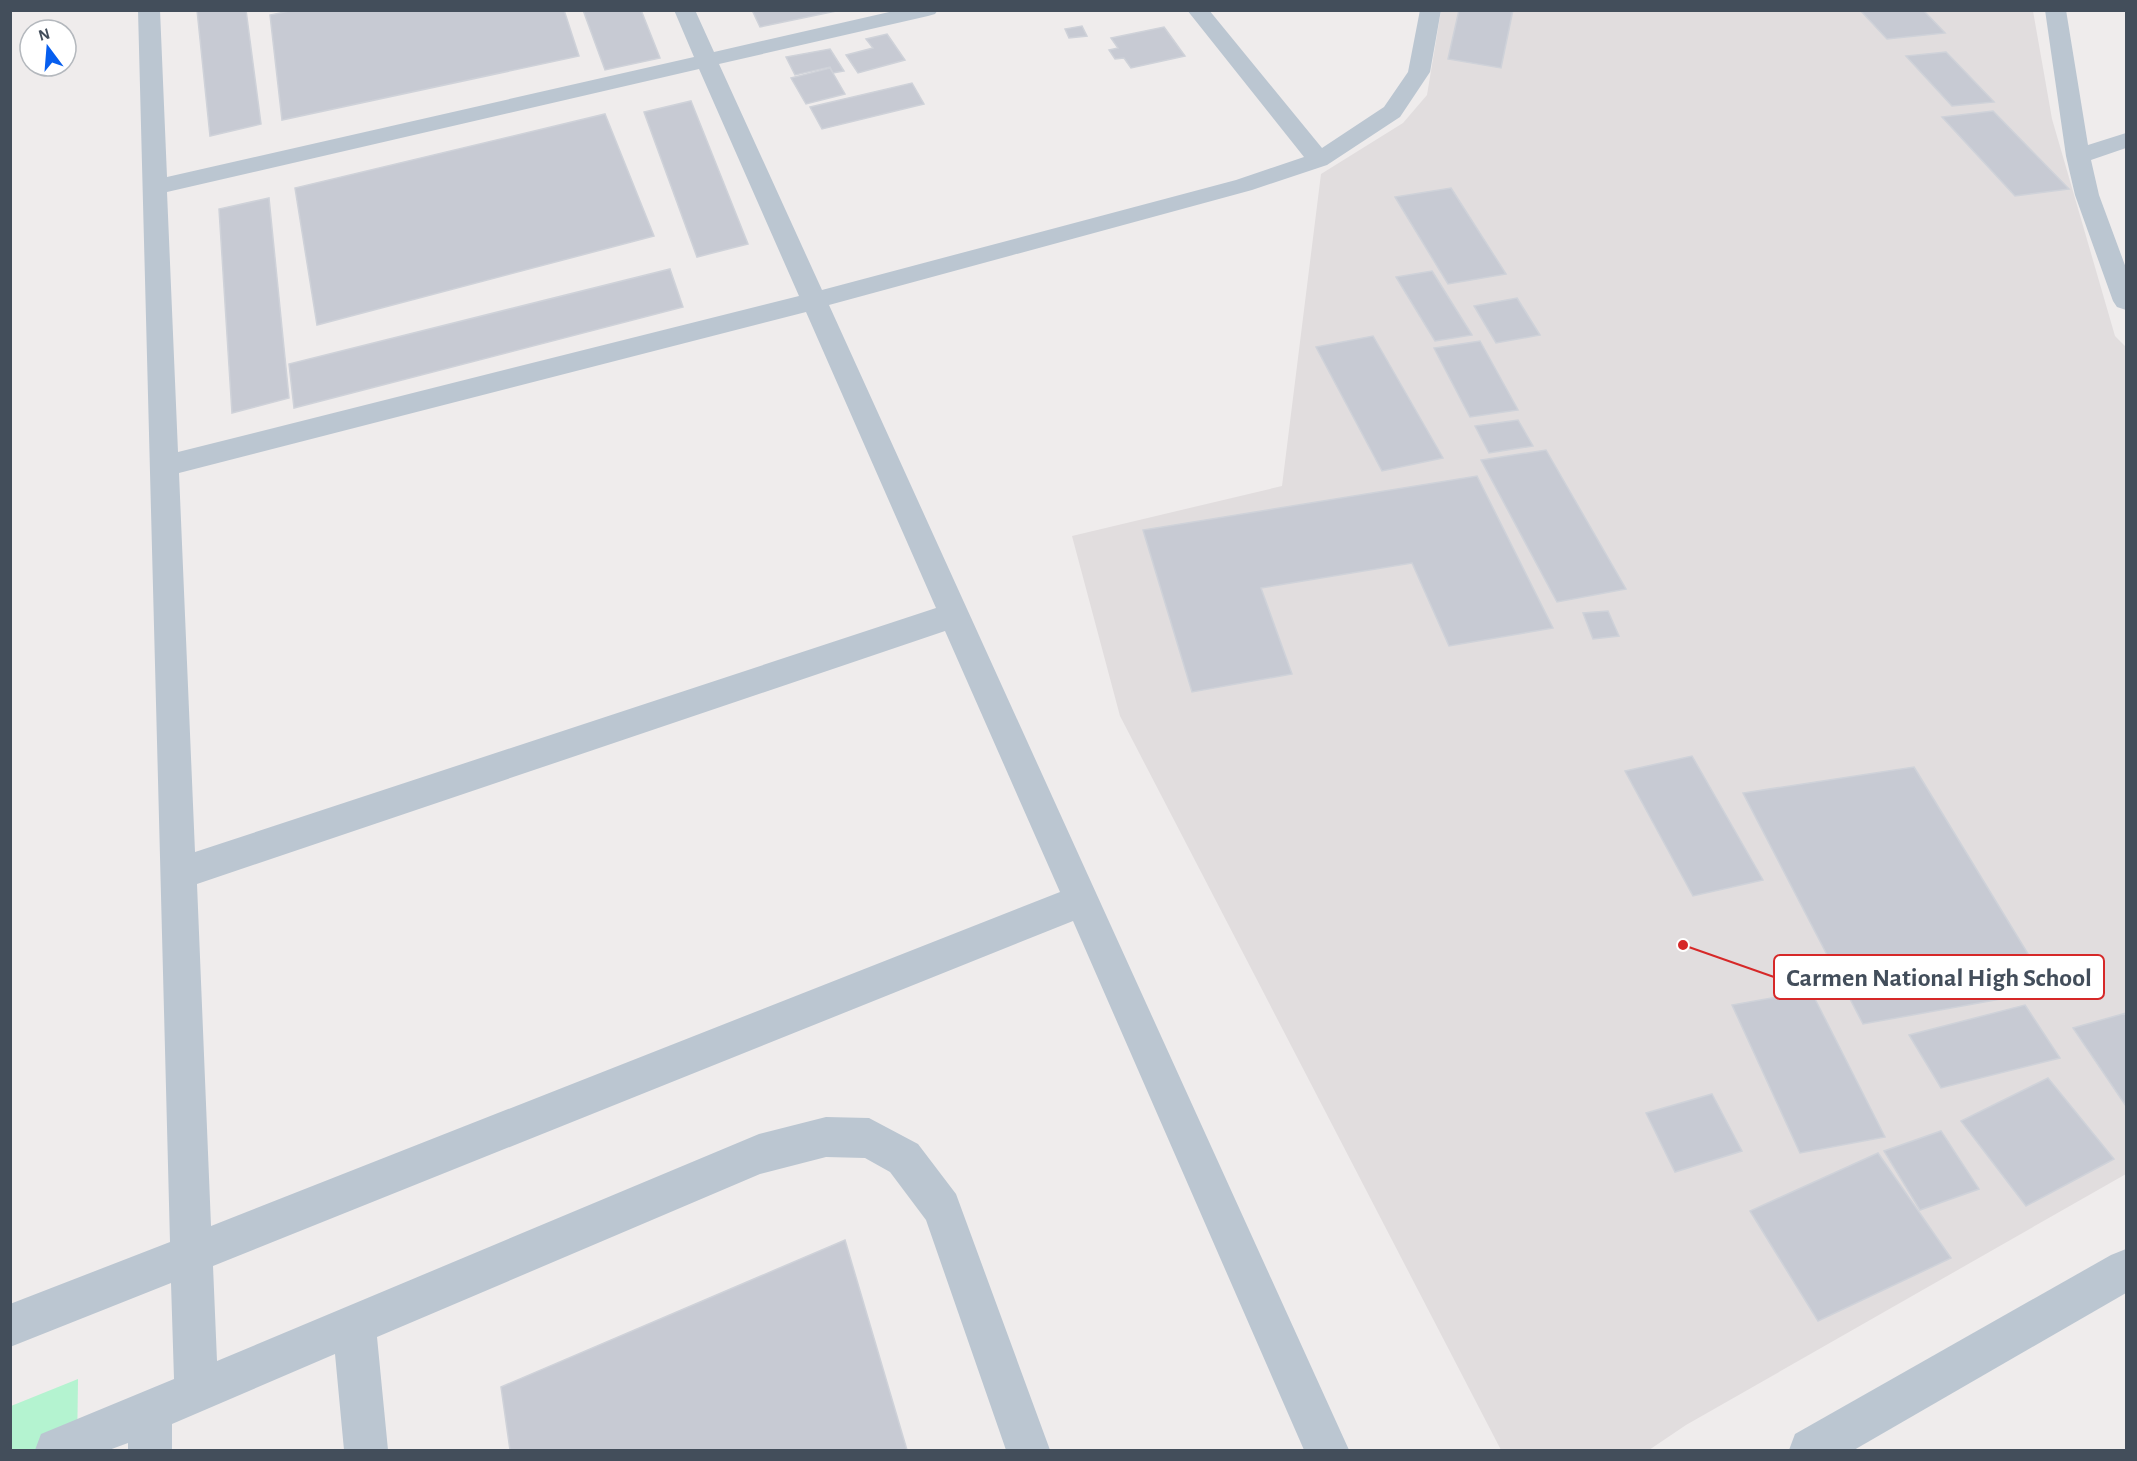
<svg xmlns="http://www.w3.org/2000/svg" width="2137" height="1461" font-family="'Alegreya Sans',sans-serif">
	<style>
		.education { fill: #e1ddde }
		.green { fill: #b4f3d0 }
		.building { fill: #c7cad3; stroke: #cfd2d9; stroke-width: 1.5 }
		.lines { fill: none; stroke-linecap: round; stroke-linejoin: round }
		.minor { fill: #bbc6d1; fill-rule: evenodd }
		.leader { fill: none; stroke: #d62828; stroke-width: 2 }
		.callout-dot { fill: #d62828; stroke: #fff; stroke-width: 2 }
		.callout { fill: #fff; stroke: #d62828; stroke-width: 2 }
		.callout-label { font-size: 26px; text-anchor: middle; font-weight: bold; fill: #434e5b }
	</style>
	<rect width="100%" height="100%" fill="#efecec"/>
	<polygon class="education" points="1441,11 2033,11 2052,119 2115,336 2126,347 2126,1174 1686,1425 1649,1450 1501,1450 1120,716 1072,536 1282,486 1321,174 1403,123 1427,95"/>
	<polygon class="green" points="78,1379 77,1450 11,1450 11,1406"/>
	<g class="building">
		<polygon points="197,10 246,10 261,124 210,136"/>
		<polygon points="294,10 564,10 579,56 282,120 270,15"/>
		<polygon points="583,10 641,10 660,58 605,70"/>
		<polygon points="752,10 841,10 760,27"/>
		<polygon points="1459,10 1513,10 1501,68 1448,59"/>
		<polygon points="1860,10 1923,10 1945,33 1887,39"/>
		<polygon points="1082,26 1087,36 1069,38 1065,29"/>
		<polygon points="1164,27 1185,56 1131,68 1124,58 1115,59 1109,50 1118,48 1111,38"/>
		<polygon points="887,34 905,60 858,73 846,55 873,48 866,39"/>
		<polygon points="830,49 844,71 833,73 830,67 795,75 786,57"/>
		<polygon points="1946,52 1994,102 1952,106 1906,56"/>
		<polygon points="830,68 845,94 806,104 791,78"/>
		<polygon points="912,83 924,104 822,129 810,107"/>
		<polygon points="691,101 748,244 697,257 644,112"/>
		<polygon points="1993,111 2069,189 2015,196 1942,117"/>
		<polygon points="605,114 654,236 317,325 295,188"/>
		<polygon points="1451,188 1506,274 1448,284 1395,197"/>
		<polygon points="269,198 289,398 232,413 219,209"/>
		<polygon points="670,269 683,307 294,408 289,364"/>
		<polygon points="1432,271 1472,335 1435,341 1396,277"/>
		<polygon points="1517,298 1540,335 1496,343 1474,306"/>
		<polygon points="1373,336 1443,458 1382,471 1316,347"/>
		<polygon points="1480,341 1518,410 1470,417 1434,348"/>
		<polygon points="1518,420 1533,446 1489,453 1475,426"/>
		<polygon points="1546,450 1626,589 1557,602 1481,460"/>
		<polygon points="1477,476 1553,628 1449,646 1412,563 1261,588 1292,674 1192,692 1143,530"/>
		<polygon points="1608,611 1619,636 1593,639 1583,613"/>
		<polygon points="1692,756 1763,880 1693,896 1625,771"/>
		<polygon points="1914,767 2050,990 1863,1024 1743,793"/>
		<polygon points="1811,991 1885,1137 1800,1153 1732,1005"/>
		<polygon points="2025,1005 2060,1058 1941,1088 1909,1035"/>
		<polygon points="2126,1013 2126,1106 2073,1028"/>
		<polygon points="2048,1078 2114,1159 2026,1206 1961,1121"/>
		<polygon points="1712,1094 1742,1151 1675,1172 1646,1113"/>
		<polygon points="1941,1131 1979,1189 1920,1210 1884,1151"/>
		<polygon points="1878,1153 1951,1258 1818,1321 1750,1211"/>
		<polygon points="845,1240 907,1450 510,1450 501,1387"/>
	</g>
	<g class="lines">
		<g class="minor">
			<path d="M138 10H160L167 177 694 57 674 10H695L714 52 898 10H938L935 14 928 16 719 64 822 290 1236 180 1304 157 1187 10H1209L1322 148 1384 107 1408 72 1420 10H1441L1430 72 1400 117 1327 165 1252 190 829 305 1349 1450H1304L1073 921 213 1266 217 1361 759 1134 826 1117 869 1118 918 1144 956 1194 1050 1450H1006L926 1220 890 1172 865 1158 826 1157 760 1174 377 1337 388 1450H344L335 1354 172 1424V1450H128V1443L109 1450H35L41 1434 174 1379 171 1283 10 1347V1304L170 1242ZM699 69 799 296 178 452 167 192ZM806 312 936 608 195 852 179 473ZM945 631 1060 892 211 1226 197 884Z"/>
			<polygon points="2045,10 2066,10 2088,145 2126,133 2126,148 2091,160 2099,195 2126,268 2126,310 2117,307 2113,301 2075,195 2066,156"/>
			<polygon points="2126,1249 2126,1293 1854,1450 1789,1450 1795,1434 2111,1255"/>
		</g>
	</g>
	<path class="leader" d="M1683 945L1774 977"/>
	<circle class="callout-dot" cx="1683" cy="945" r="6"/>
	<rect class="callout" x="1774" y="955" width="330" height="44" rx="6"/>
	<g class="callout-label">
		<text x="1939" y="986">Carmen National High School</text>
	</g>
	<rect width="2137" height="1461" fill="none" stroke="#434e5b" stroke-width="24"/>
	<g transform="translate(48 48) rotate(344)"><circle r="28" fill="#ffffff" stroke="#b4b8bd" stroke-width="1.5"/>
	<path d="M0-4.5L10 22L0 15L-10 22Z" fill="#065eef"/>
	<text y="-9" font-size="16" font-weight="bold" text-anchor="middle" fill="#434e5b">N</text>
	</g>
</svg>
